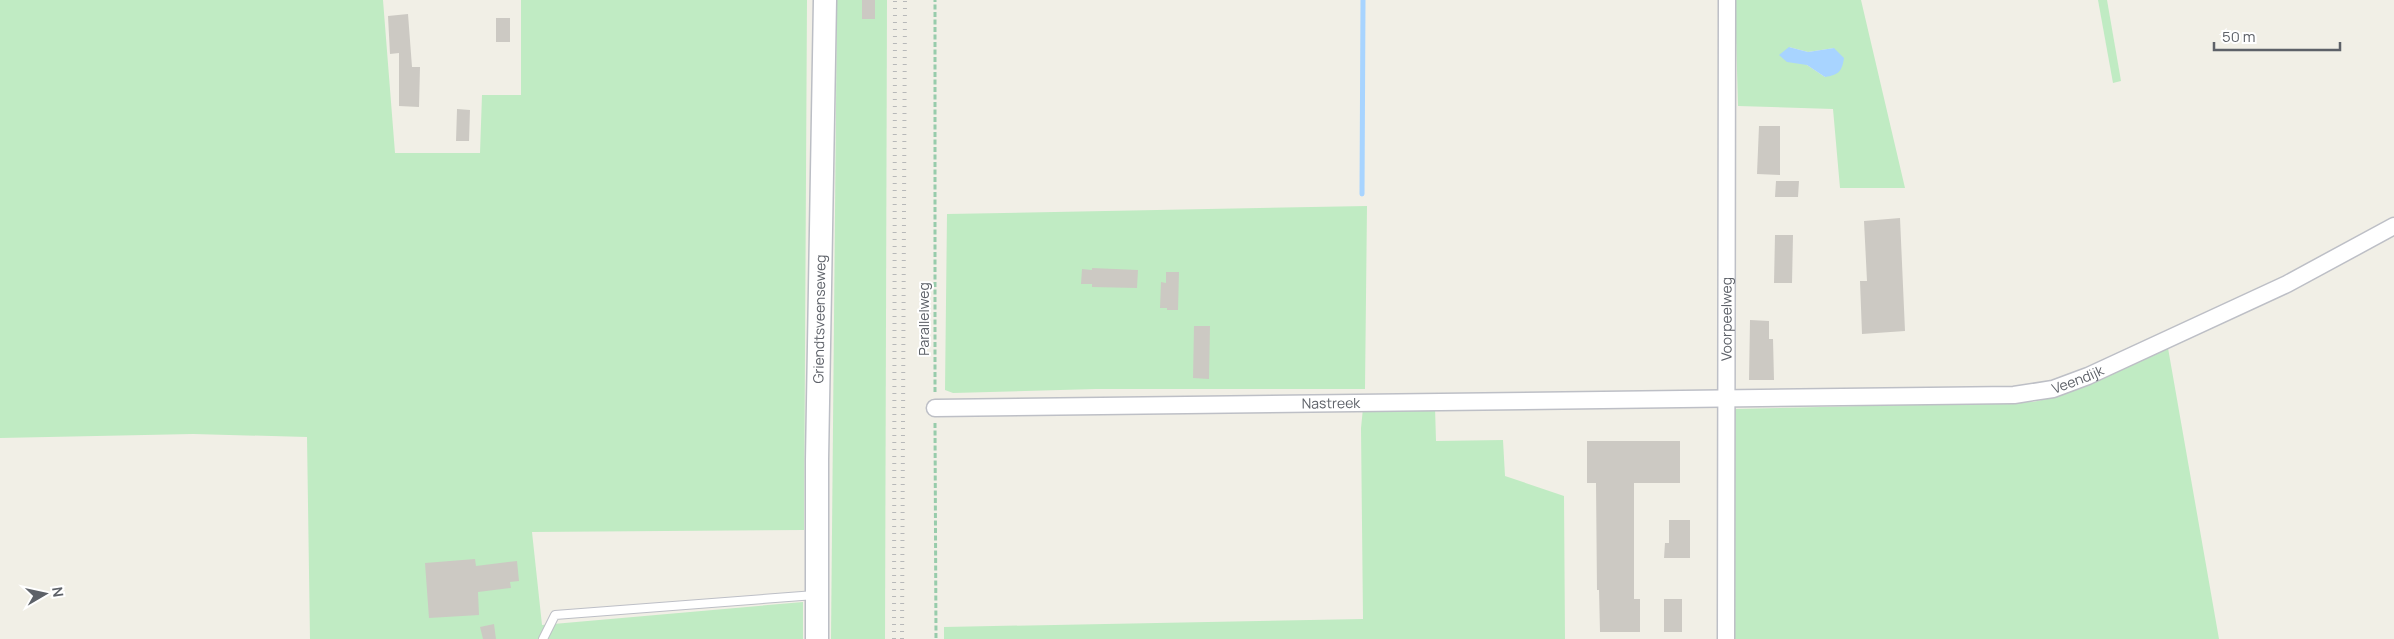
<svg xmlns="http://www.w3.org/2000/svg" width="2394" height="639" font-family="Manrope,sans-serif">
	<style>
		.green { fill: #c0ebc3; fill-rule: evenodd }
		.water { fill: #a8d4ff }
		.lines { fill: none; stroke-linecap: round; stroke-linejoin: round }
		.stream { stroke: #a8d4ff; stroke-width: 5 }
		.building { fill: #ccc9c3 }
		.lane-casing { stroke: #bdbfc6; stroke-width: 10 }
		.street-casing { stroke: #bdbfc6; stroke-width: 19 }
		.secondary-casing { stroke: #bbbec5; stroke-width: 25 }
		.path { stroke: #98ccab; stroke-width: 3; stroke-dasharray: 5 2.5; stroke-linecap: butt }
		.lane { stroke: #fff; stroke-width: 8 }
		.street { stroke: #fff; stroke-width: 16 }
		.secondary { stroke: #fff; stroke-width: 22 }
		.rail { stroke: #b7b8b9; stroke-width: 4; stroke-dasharray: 1 6; stroke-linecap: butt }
		.labels { text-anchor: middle; stroke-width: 4; stroke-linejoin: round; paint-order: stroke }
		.street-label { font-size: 14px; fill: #5d6168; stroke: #fff }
	</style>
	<rect width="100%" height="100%" fill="#f1efe6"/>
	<g class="green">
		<polygon points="0,0 383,0 395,153 480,153 482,95 521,95 521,0 807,0 804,530 532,532 542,625 803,602 803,639 310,639 307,437 193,434 0,438"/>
		<polygon points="837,0 887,0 885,639 831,639"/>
		<path d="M1735 0H1861L1905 188H1840L1833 109 1738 106ZM1789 47 1808 52 1834 48 1825 77 1807 65Z"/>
		<polygon points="2098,0 2107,0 2121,81 2113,83"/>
		<polygon points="1367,206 1365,389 1096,389 953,393 945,390 947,214"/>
		<polygon points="2168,348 2219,639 1733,639 1734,409 2033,402 2055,397"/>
		<polygon points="1435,407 1436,441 1503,440 1505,476 1564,496 1565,639 944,639 944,627 1363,619 1361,428 1363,408"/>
	</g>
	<path class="water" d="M1789 47 1808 52 1834 48 1844 58C1842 71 1839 75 1825 77L1807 65 1787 62 1779 55Z"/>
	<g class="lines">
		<polyline class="stream" points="1362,194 1363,0"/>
	</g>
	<g class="building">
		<rect x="862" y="0" width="13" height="19"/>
		<polygon points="408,14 412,67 420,67 419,107 399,106 399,53 390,54 388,16"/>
		<rect x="496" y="18" width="14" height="24"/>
		<polygon points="457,109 470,110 469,141 456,141"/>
		<polygon points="1759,126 1780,126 1780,175 1757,174"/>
		<polygon points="1776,181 1799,181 1798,197 1775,197"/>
		<polygon points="1900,218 1905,331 1862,334 1860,281 1867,281 1864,221"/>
		<polygon points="1775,235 1793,235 1792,283 1774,283"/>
		<polygon points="1092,268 1138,270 1137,288 1092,287 1092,284 1081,284 1082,269 1092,270"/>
		<polygon points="1166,272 1179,272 1178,310 1167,310 1167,308 1160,308 1161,282 1166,283"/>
		<polygon points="1750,320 1769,321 1769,339 1773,339 1774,380 1749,380"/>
		<polygon points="1194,326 1210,326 1209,379 1193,378"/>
		<polygon points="1587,441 1680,441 1680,483 1634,483 1634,599 1640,599 1640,632 1600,632 1599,590 1597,590 1596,483 1587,483"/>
		<polygon points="1669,520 1690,520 1690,558 1664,558 1665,543 1669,543"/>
		<polygon points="475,559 476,566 517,561 519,581 510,582 511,588 478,592 479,615 429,618 425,563"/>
		<rect x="1664" y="599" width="18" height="33"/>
		<polygon points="494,624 496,639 483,639 480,627"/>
	</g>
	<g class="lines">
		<g class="lane-casing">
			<polyline id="lane" points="543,639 555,615 815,595"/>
		</g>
		<g class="street-casing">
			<g id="street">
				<path id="s1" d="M935 408 2014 395 2053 389 2088 376 2287 284 2394 226"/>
				<path id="s2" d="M1726 639 1727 0"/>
			</g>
		</g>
		<g class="secondary-casing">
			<g id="secondary">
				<path id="s3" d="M817 639V460L825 0"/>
			</g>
		</g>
		<g class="path">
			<polyline points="935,392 935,0"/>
			<polyline points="935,423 936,639"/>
		</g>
		<use href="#lane" class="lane"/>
		<use href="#street" class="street"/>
		<use href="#secondary" class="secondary"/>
		<g class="rail">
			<polyline points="894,639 895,0"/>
			<polyline points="902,639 905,0"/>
		</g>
	</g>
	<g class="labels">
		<g class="street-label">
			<text dy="5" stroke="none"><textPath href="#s3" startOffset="320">Griendtsveenseweg</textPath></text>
			<text transform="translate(924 319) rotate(-90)" y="5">Parallelweg</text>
			<text dy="5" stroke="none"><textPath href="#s2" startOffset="320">Voorpeelweg</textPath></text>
			<text dy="5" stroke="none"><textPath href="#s1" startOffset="1145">Veendijk</textPath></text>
			<text dy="5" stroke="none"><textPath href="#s1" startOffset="396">Nastreek</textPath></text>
		</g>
	</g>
	<g transform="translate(45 594) rotate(81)" stroke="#ffffff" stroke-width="4" paint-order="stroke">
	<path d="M0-4L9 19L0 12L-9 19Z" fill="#5d6168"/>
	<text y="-8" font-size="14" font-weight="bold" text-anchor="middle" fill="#5d6168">N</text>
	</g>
	<path d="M2214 42v8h126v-8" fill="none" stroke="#5d6168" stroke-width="2.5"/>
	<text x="2222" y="42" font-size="15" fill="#5d6168" stroke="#ffffff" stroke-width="4" paint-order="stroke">50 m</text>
</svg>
